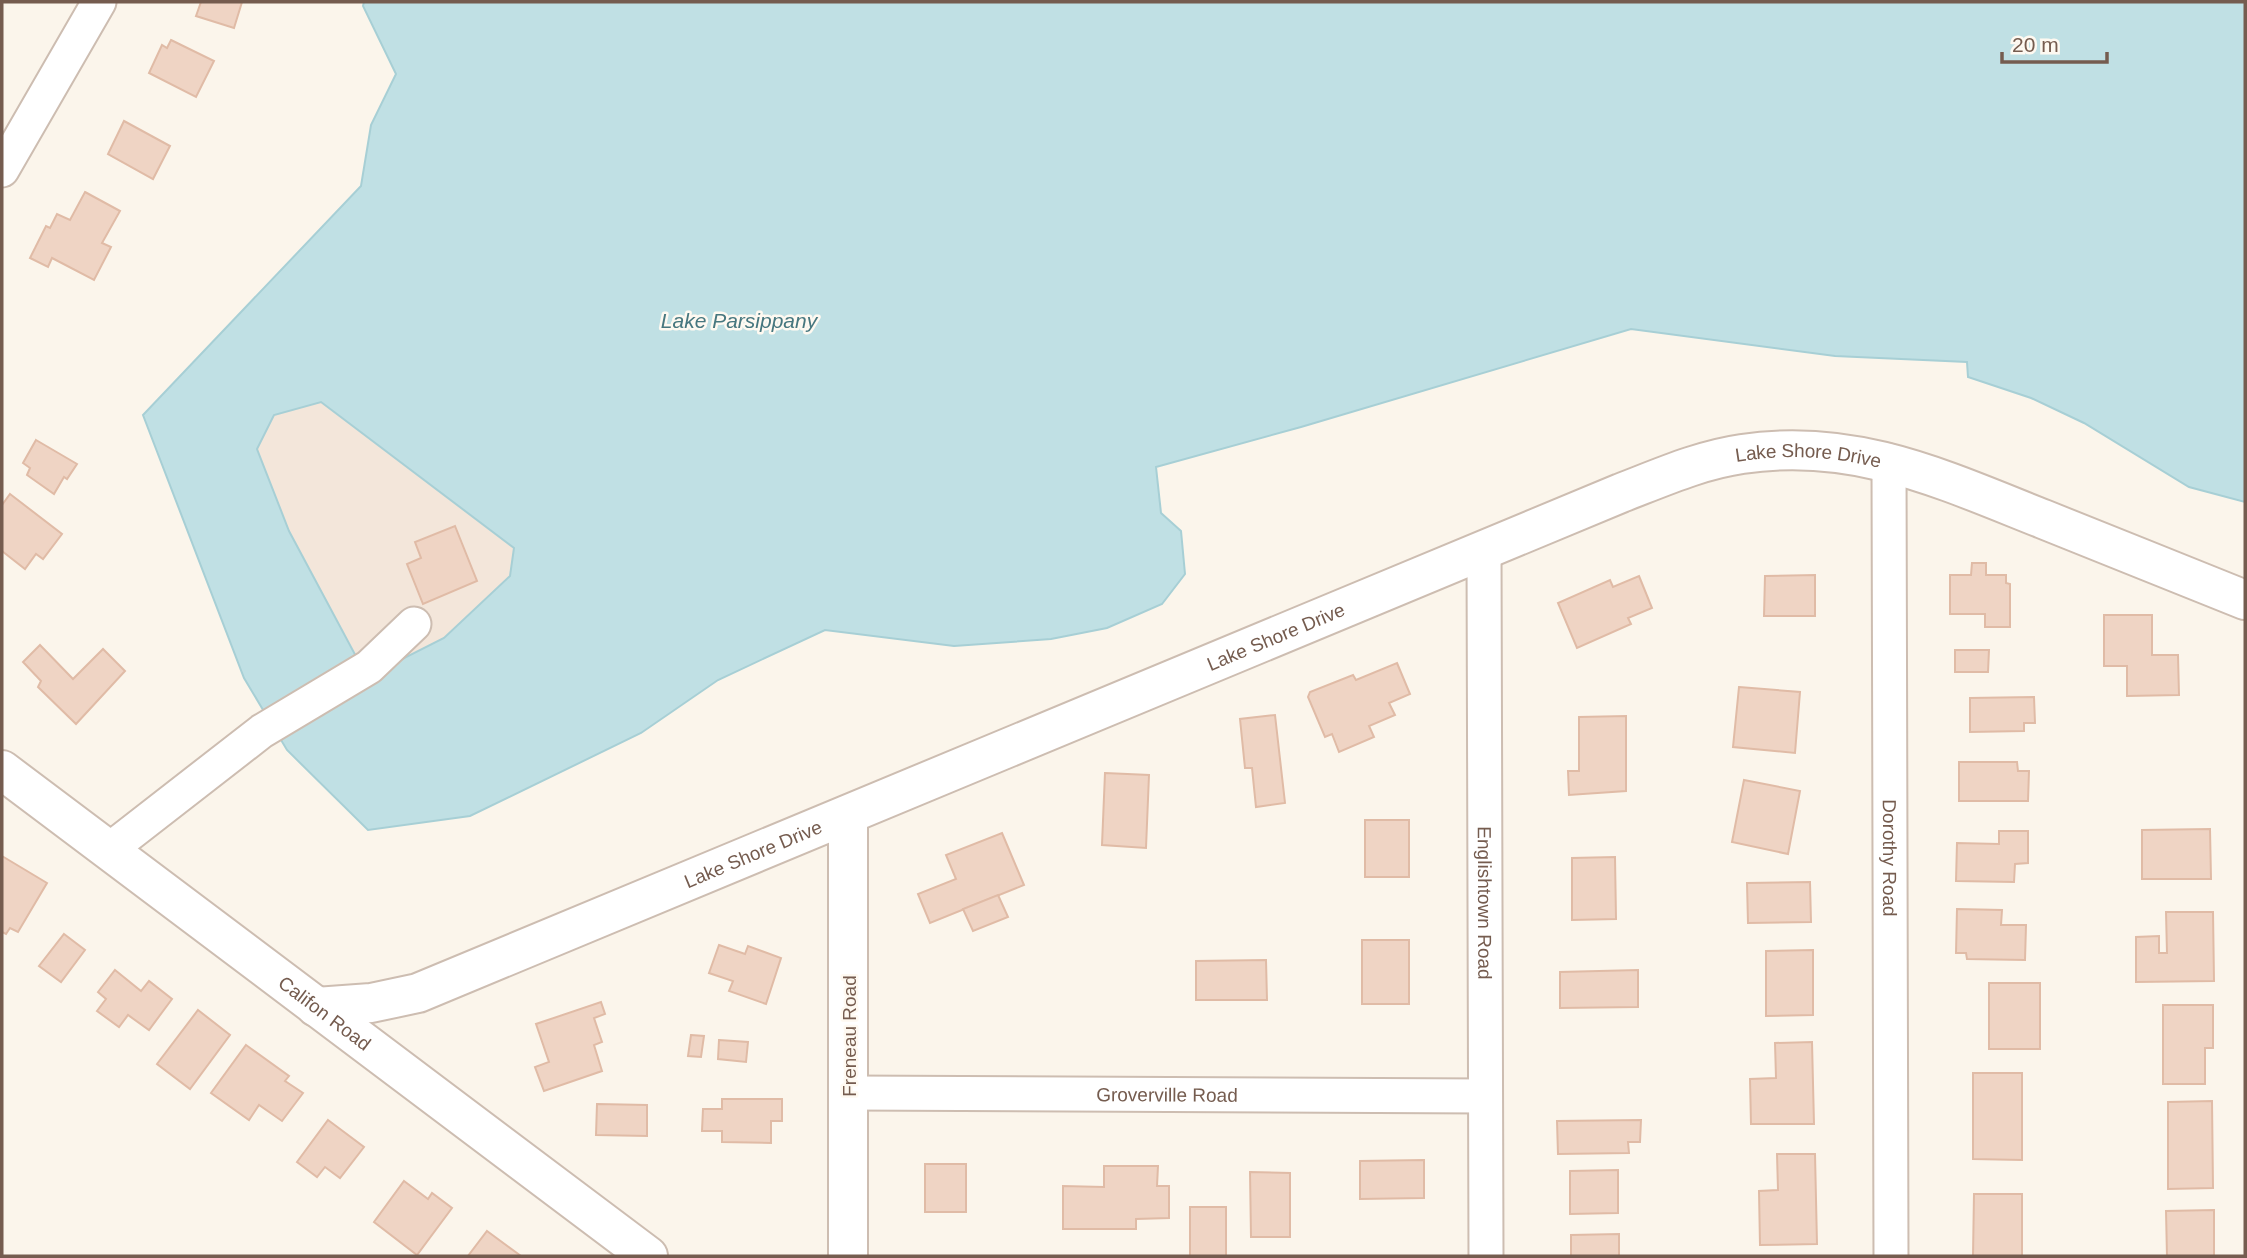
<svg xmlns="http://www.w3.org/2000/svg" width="2247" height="1258" font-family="Helvetica,sans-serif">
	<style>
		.residential { fill: #f3e6da }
		.water { fill: #c0e0e4; stroke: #a7cfd5; stroke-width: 2; fill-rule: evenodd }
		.building { fill: #efd4c4; stroke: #e0bba6; stroke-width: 2 }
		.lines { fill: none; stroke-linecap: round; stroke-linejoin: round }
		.minor-casing { stroke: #cdbdb1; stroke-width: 37 }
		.tertiary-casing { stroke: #cdbdb1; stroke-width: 42 }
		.minor { stroke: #fff; stroke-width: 33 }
		.tertiary { stroke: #fff; stroke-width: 38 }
		.labels { text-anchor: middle; stroke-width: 5; stroke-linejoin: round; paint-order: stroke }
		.street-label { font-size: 19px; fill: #755c4f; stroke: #fef9f1 }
		.water-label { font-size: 21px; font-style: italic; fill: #47777f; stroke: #fef9f1 }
	</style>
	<rect width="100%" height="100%" fill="#fbf5eb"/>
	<polygon class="residential" points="321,402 514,548 510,576 444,638 367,678 289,531 257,449 274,415"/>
	<path class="water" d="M364 2H2245V502L2189 487 2084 423 2031 398 1968 377 1967 362 1835 356 1631 329 1301 427 1156 467 1161 513 1181 531 1185 574 1162 604 1107 628 1051 639 954 646 825 630 718 680 641 733 470 816 368 830 287 750 244 678 143 415 361 186 371 125 396 74 363 6ZM321 402 514 548 510 576 444 638 367 677 289 531 257 449 274 415Z"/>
	<g class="building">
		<polygon points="201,2 242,2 234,28 196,16"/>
		<polygon points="171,40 214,61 196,97 149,73 162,45 167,48"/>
		<polygon points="124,121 170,146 153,179 108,154"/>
		<polygon points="85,192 120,211 102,243 111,247 94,280 52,258 48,267 30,258 46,226 50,228 57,214 70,220"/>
		<polygon points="36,440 77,464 67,479 64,477 54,494 27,475 30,468 23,463"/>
		<polygon points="10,494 62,534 43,559 36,554 25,569 2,551 2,505"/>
		<polygon points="455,526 477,581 423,604 407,564 421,558 415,542"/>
		<polygon points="1972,563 1986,563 1986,575 2006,575 2006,583 2010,584 2010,627 1985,627 1985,614 1950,614 1950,575 1971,575"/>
		<polygon points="1815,575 1815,616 1764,616 1765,576"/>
		<polygon points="1639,576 1652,608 1628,618 1631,624 1577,648 1558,603 1610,580 1613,587"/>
		<polygon points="2104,615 2152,615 2152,655 2178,655 2179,695 2127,696 2127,666 2104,666"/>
		<polygon points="40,645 73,679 103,649 125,671 76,724 38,687 41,681 23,662"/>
		<polygon points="1955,650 1989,650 1988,672 1955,672"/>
		<polygon points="1397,663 1410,694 1389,703 1395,715 1369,726 1374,737 1339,752 1332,734 1325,737 1308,697 1310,692 1353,675 1356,680"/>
		<polygon points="1739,687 1800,692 1795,753 1733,747"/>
		<polygon points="2034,697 2035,723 2024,723 2024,731 1970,732 1970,698"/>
		<polygon points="1275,715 1285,803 1256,807 1252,768 1245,768 1240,719"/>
		<polygon points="1626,716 1626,791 1569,795 1568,771 1579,771 1579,717"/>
		<polygon points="1959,762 2017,762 2018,771 2029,771 2028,801 1959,801"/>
		<polygon points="1105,773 1149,775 1146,848 1102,845"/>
		<polygon points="1744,780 1800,791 1788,854 1732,842"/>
		<rect x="1365" y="820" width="44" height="57"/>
		<polygon points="2210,829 2211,879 2142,879 2142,830"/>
		<polygon points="1999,831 2028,831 2028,863 2015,864 2014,882 1956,881 1957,843 1999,844"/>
		<polygon points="1002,833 1024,885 930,923 918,894 956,879 946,855"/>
		<polygon points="2,856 47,883 18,932 10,928 6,934 2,932"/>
		<polygon points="1615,857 1616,919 1572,920 1572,858"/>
		<polygon points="1810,882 1811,922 1748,923 1747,883"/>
		<polygon points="998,895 1008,917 973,931 963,909"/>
		<polygon points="1957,909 2002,910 2001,925 2026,925 2025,960 1967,959 1966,953 1956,953"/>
		<polygon points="2166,912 2213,912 2214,981 2136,982 2136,937 2159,936 2159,953 2167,953"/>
		<polygon points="64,934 85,950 61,982 39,966"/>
		<rect x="1362" y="940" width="47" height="64"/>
		<polygon points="719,945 745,954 748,946 781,958 766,1004 729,991 733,981 709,973"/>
		<polygon points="1813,950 1813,1015 1766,1016 1766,951"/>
		<polygon points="1266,960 1267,1000 1196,1000 1196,961"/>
		<polygon points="115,970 141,991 149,981 172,999 149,1030 128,1015 119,1027 97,1011 106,999 98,992"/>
		<polygon points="1638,970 1638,1007 1560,1008 1560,972"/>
		<rect x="1989" y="983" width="51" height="66"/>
		<polygon points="601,1002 605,1014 594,1018 602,1042 594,1045 602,1071 544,1091 535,1067 549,1062 536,1024"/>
		<polygon points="2163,1005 2213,1005 2213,1048 2205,1048 2205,1084 2163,1084"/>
		<polygon points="198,1010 230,1035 190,1089 157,1064"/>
		<polygon points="691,1035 704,1036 701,1057 688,1056"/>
		<polygon points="719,1040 748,1042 746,1062 718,1059"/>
		<polygon points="1812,1042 1814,1124 1751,1124 1750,1079 1776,1078 1775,1043"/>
		<polygon points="246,1045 289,1076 285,1081 303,1093 282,1121 259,1105 249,1120 211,1093"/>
		<polygon points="1973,1073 2022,1073 2022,1160 1973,1159"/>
		<polygon points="722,1099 782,1099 782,1121 771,1121 771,1143 722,1142 722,1131 702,1131 703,1109 722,1109"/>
		<polygon points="2212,1101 2213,1188 2168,1189 2168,1102"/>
		<polygon points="597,1104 647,1105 647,1136 596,1135"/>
		<polygon points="328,1120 364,1147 340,1178 325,1167 317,1177 297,1162"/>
		<polygon points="1641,1120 1640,1142 1628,1142 1629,1153 1558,1154 1557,1121"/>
		<polygon points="1777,1154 1815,1154 1817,1244 1760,1245 1759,1191 1778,1190"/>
		<polygon points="1424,1160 1424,1198 1360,1199 1360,1161"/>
		<rect x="925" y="1164" width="41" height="48"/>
		<polygon points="1104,1166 1158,1166 1157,1186 1169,1186 1169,1218 1136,1219 1136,1229 1063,1229 1063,1186 1104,1187"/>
		<polygon points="1618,1170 1618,1213 1570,1214 1570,1171"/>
		<polygon points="1250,1172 1290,1173 1290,1237 1251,1237"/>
		<polygon points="404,1181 428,1199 432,1193 452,1208 417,1255 374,1222"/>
		<polygon points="1974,1194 2022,1194 2022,1256 1973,1256"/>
		<rect x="1190" y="1207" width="36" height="49"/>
		<polygon points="2214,1210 2214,1256 2167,1256 2166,1211"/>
		<polygon points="487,1231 521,1256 468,1256"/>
		<polygon points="1619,1234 1619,1256 1571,1256 1571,1235"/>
	</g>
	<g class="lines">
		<g class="minor-casing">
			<g id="minor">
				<polyline points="2,170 99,2"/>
				<path id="s1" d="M1889 461 1891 1256"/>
				<path id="s2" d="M1484 549 1486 1256"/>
				<polyline points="109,850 262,731 369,667 414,624"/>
				<path id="s3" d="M849 1093 1485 1096"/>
			</g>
		</g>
		<g class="tertiary-casing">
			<g id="tertiary">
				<path id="s4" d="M2 770 648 1256"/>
				<polyline points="848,815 848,1256"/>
				<path id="s5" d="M316 1007 371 1003 418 993 1621 493C1660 478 1700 460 1742 454 1854 437 1942 479 2043 519 2110 546 2178 573 2245 600"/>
			</g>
		</g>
		<use href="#minor" class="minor"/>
		<use href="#tertiary" class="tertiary"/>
	</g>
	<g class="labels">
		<g class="street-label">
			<text dy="7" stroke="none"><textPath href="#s5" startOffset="1600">Lake Shore Drive</textPath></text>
			<text dy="7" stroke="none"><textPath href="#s5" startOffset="1032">Lake Shore Drive</textPath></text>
			<text dy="7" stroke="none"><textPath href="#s5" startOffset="466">Lake Shore Drive</textPath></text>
			<text dy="7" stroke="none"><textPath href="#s1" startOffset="397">Dorothy Road</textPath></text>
			<text dy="7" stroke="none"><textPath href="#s2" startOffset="354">Englishtown Road</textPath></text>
			<text dy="7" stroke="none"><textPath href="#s4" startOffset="404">Califon Road</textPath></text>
			<text transform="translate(849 1036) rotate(-90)" y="7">Freneau Road</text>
			<text dy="7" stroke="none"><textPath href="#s3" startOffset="318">Groverville Road</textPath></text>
		</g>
		<g class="water-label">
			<text x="739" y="328">Lake Parsippany</text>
		</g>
	</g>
	<rect width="2247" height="1258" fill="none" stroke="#755c4f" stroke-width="7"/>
	<path d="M2002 52v10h105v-10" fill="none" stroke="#755c4f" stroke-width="3.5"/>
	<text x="2012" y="52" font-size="21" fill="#755c4f" stroke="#fef9f1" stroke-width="5" paint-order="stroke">20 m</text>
</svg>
